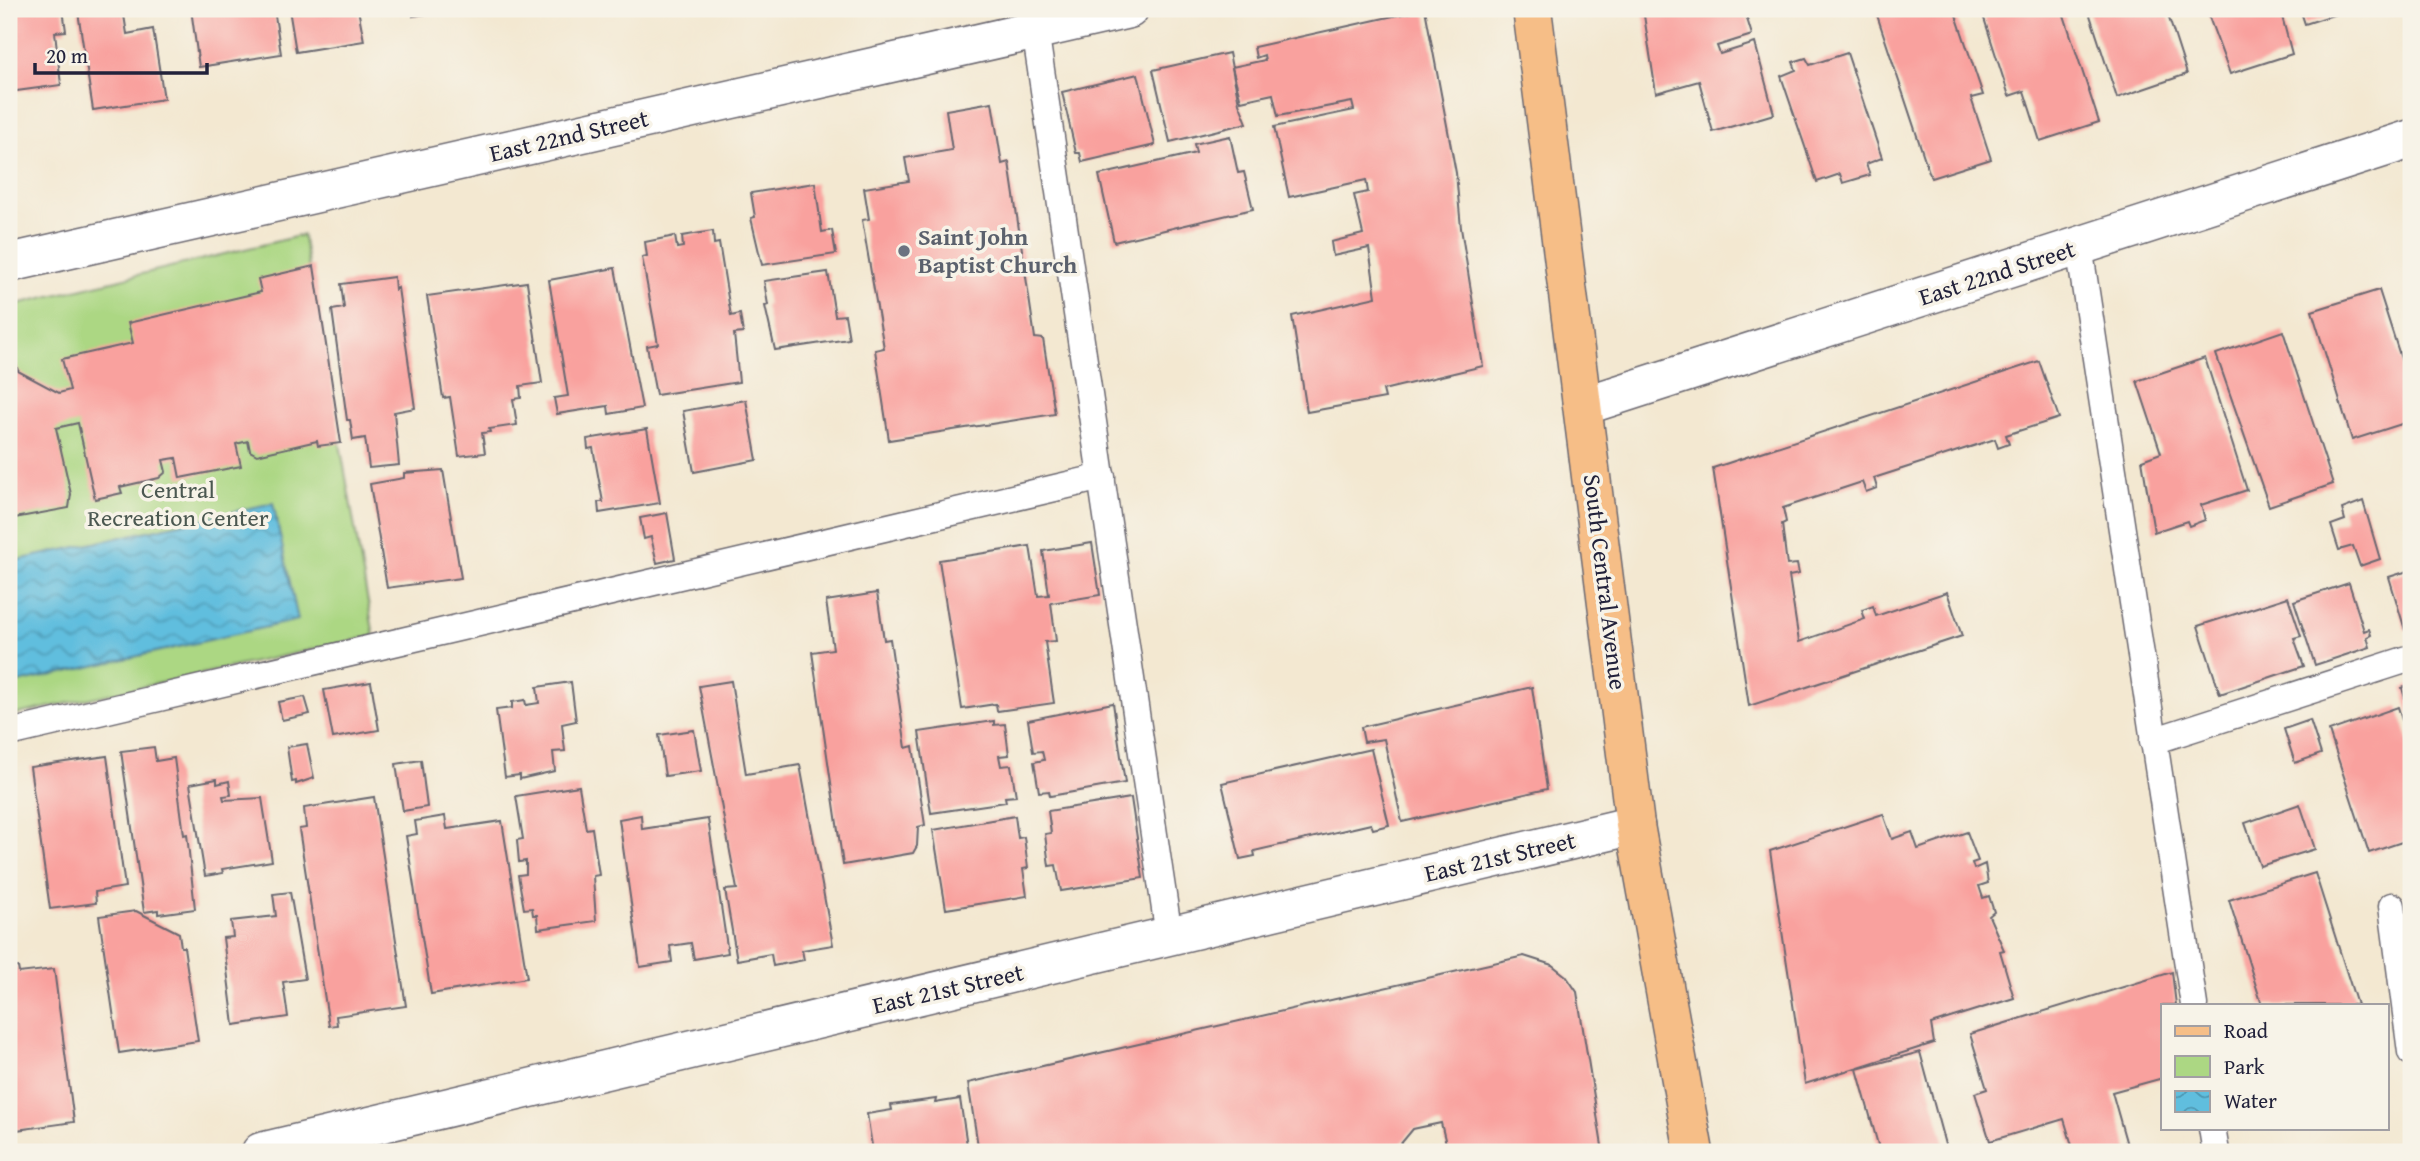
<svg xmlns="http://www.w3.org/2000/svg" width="2420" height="1161" font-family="'Gentium Book Plus',serif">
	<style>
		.park { fill: #acd783; stroke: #677c5f; stroke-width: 2 }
		.water { fill: url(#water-waves); stroke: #41708c; stroke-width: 2 }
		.building { fill: #f9a19e }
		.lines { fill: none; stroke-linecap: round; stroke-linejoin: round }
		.lane-casing { stroke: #6b6770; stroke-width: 29 }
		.street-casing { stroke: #6b6770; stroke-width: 41 }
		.primary-casing { stroke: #6b6770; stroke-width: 41 }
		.lane { stroke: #fff; stroke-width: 26 }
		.street { stroke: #fff; stroke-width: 38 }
		.primary { stroke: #f6be87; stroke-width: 38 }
		.worship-dot { fill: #6b7280; stroke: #f7f3e8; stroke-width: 2.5 }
		.labels { text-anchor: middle; stroke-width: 7; stroke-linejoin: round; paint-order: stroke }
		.street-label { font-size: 24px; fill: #22223b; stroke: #f7f3e8 }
		.worship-label { font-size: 24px; font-weight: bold; fill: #5b616d; stroke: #f7f3e8; text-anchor: start }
		.park-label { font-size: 24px; fill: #4b5851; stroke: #f7f3e8 }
	</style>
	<defs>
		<pattern id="water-waves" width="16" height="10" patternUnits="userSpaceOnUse" patternTransform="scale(1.75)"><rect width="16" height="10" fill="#60bede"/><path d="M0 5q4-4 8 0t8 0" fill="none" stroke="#4f9ab5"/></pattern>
	</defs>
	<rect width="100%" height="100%" fill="#f7f3e8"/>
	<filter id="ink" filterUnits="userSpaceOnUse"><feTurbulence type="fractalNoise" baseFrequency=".0143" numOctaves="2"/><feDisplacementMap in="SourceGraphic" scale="14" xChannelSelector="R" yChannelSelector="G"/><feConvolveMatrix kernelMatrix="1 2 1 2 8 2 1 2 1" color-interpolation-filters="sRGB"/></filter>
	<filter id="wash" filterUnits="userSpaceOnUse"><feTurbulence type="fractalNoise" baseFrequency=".00686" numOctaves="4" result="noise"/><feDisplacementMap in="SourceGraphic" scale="28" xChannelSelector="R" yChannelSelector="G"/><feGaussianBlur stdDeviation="1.57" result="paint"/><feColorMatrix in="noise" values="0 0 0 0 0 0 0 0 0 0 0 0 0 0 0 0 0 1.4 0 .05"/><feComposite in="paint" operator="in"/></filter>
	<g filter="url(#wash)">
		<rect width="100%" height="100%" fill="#f3e8d1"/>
		<polygon class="park" points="303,235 374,636 9,716 9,306"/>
		<polygon class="water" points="273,503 298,620 9,685 9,562"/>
		<g id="blocks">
			<g class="building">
				<polygon points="9,9 63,9 66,31 55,32 61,85 9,92"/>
				<polygon points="83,9 123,9 127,34 153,29 164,99 93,110 78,12"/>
				<polygon points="191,9 274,9 281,54 199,67"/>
				<polygon points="289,9 358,9 364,41 296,52"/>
				<polygon points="412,9 453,9 453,10 413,16"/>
				<polygon points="1425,9 1456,173 1461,228 1483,366 1383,390 1385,398 1307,412 1292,316 1376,297 1369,248 1333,256 1331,242 1363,234 1354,195 1368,192 1366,180 1289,197 1274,127 1354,110 1352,102 1278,116 1273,94 1241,101 1232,67 1265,60 1264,55 1256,58 1254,47"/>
				<polygon points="1643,9 1744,9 1752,35 1717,46 1720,54 1755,43 1774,114 1713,132 1699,81 1656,93"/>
				<polygon points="1875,9 1954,9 1983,95 1971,98 1991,159 1931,178"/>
				<polygon points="1981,9 2062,9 2099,122 2040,141 2024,91 2009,96"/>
				<polygon points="2088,9 2166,9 2187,74 2117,98"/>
				<polygon points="2206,9 2280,9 2292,54 2230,74"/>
				<polygon points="2300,9 2352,9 2305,24"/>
				<polygon points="1229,53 1239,103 1247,123 1170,142 1153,70"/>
				<polygon points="1847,53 1882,158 1866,164 1870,175 1843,183 1840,174 1817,182 1781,76 1796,70 1793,62 1806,58 1810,65"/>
				<polygon points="1138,74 1155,145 1082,162 1080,153 1076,153 1062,92"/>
				<polygon points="992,102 1002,164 1009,162 1035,338 1043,339 1055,414 889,440 875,350 884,348 862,220 869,219 864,188 909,181 905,158 952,150 946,110"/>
				<polygon points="1230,136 1238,173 1244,172 1253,209 1114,242 1099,175 1196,153 1194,144"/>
				<polygon points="815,183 822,232 832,230 836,254 762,265 751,218 755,217 751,193"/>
				<polygon points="713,231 714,244 719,243 731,316 740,314 743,333 734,334 739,382 656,395 647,346 658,344 642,257 647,256 645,242 675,236 677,248 683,247 682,236"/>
				<polygon points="314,266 341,443 318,446 317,441 257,455 250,451 248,441 236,444 241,466 180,478 176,458 163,460 166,472 159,478 120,487 122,493 95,499 78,423 56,428 71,494 69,508 9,519 9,339 18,371 59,393 70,390 62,359 133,343 128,323 261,292 258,279"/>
				<polygon points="615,268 642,408 609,414 608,406 557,414 554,398 568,396 549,280"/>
				<polygon points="828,272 835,316 845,315 849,339 775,350 765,306 768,305 764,281"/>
				<polygon points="394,277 395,290 398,288 415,408 394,412 399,465 369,468 365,438 353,440 350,420 347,420 332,310 344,308 341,284"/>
				<polygon points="527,282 542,383 520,386 521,398 513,399 517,425 489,429 490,432 482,433 485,453 459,456 450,397 443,398 427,296"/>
				<polygon points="2379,290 2411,390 2411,421 2352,440 2312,311"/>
				<polygon points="2283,331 2333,484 2269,506 2216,354"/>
				<polygon points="2205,358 2247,490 2201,505 2205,520 2189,526 2187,521 2154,532 2142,460 2161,453 2137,381"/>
				<polygon points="2039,361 2059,418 2006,435 2009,444 1998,448 1995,439 1874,478 1877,488 1866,492 1862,482 1783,508 1786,522 1782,524 1787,565 1797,564 1799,574 1789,576 1799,642 1865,619 1862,610 1873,606 1876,616 1947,592 1962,636 1749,706 1713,468"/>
				<polygon points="746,400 757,460 694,472 683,411"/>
				<polygon points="647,429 660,503 599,513 598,502 603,502 593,448 588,449 587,439"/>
				<polygon points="443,470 461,578 387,588 370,484 404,478 404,473"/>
				<polygon points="2363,501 2380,559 2360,566 2353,546 2339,550 2331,525 2345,520 2342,509"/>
				<polygon points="667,513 675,559 657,563 651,537 644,539 640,518"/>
				<polygon points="1092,543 1100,595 1051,603 1056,641 1045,642 1054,703 997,711 996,704 962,709 939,560 1030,546 1038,596 1049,595 1043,551"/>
				<polygon points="2411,570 2411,628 2405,630 2389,577"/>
				<polygon points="2349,583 2364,631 2369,629 2371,635 2367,637 2370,647 2315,665 2294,601"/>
				<polygon points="877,593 884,640 890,639 906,748 913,746 925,825 918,827 917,846 913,853 843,865 812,652 833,649 826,601"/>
				<polygon points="2288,597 2301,636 2294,638 2304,666 2220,694 2198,626"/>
				<polygon points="731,681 746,774 800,765 833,945 802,950 804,960 773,966 771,954 737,960 725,890 737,889 699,686"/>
				<polygon points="371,682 379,730 333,738 324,690"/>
				<polygon points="571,682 576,721 562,724 565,751 553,752 555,771 520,779 520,775 505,777 496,710 512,708 512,702 525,700 526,705 539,703 537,687"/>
				<polygon points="2411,685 2411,719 2402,688"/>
				<polygon points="1532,687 1547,789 1402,822 1384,739 1364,742 1361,727"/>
				<polygon points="305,697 310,714 282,720 278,702"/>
				<polygon points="1113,703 1125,783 1050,796 1049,791 1039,792 1034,762 1044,760 1042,751 1033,752 1028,720"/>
				<polygon points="2398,707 2411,749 2411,839 2369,853 2329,731"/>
				<polygon points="2310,720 2321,754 2295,763 2284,729"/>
				<polygon points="994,721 994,725 1005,724 1009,755 999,756 1001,766 1011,765 1016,796 1005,797 1006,802 931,813 919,732"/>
				<polygon points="694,730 701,771 665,776 659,735"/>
				<polygon points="307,744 314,778 296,784 296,781 292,782 287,747"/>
				<polygon points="154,747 156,761 174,758 184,835 187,834 195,909 158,914 158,910 144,912 121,751"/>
				<polygon points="1371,749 1389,825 1373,829 1371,824 1254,851 1255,856 1240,859 1222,783"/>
				<polygon points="107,756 125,887 95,892 96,903 50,909 30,767"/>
				<polygon points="421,760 427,807 403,811 396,764"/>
				<polygon points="217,779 217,784 229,781 231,795 223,796 224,800 262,798 272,861 222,869 223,873 205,876 190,784"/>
				<polygon points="579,786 586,829 592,828 599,875 593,876 596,921 538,929 537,915 533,915 532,908 524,909 518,875 526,874 526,861 519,862 517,840 523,839 516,796"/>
				<polygon points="374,797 406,1006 336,1016 337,1025 329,1026 299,829 306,828 304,808"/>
				<polygon points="1131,798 1143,878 1061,891 1056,865 1049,866 1045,834 1051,833 1048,811"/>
				<polygon points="2300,804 2315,849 2260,866 2245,823"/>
				<polygon points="1883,814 1892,839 1912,832 1918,849 1967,832 1978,861 1972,863 1974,869 1985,864 1988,883 1979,886 1983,898 1989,896 1994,912 1989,916 2004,950 2000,951 2014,998 1931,1024 1934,1043 1805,1084 1770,851"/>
				<polygon points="641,815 642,829 708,819 728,953 694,959 691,943 670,946 672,962 640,967 619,819"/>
				<polygon points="445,816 447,829 502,821 527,978 431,994 406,836 417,834 415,821"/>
				<polygon points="1015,816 1018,838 1024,837 1028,868 1023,869 1027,896 946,909 933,830"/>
				<polygon points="2315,873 2357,1005 2262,1005 2229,900"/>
				<polygon points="290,892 305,979 283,982 288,1017 234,1025 223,938 233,937 231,921 276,916 273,894"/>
				<polygon points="136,911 179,933 181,947 184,947 198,1041 119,1053 99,916"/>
				<polygon points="1524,956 1552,965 1566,976 1577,992 1603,1152 1448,1152 1441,1123 1413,1129 1394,1152 979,1152 968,1083"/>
				<polygon points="18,967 19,973 54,969 74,1122 9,1131 9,968"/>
				<polygon points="2172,972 2176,1005 2163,1005 2163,1078 2112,1092 2129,1152 2074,1152 2064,1119 1990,1141 1975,1093 1987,1089 1970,1034"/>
				<polygon points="1920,1052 1947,1152 1880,1152 1857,1069"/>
				<polygon points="936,1099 935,1103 960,1099 968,1152 873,1152 867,1114 892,1110 891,1105"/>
			</g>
		</g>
	</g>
	<g filter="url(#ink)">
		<use href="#blocks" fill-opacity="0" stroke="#6b6770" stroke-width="2"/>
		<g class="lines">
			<g class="lane-casing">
				<g id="lane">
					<polyline points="1032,9 1169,936"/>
					<polyline points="2079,246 2194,1005"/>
					<polyline points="9,733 1102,477"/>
					<polyline points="2153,741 2411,658"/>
					<polyline points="2392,906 2411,1052"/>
					<polyline points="2212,1128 2216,1152"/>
				</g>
			</g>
			<g class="street-casing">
				<g id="street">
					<polyline points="9,263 1129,9"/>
					<polyline points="1583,406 2411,139"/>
					<polyline points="261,1152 1635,825"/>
				</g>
			</g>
			<g class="primary-casing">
				<polyline id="primary" points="1532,9 1635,825 1694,1152"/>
			</g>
			<use href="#lane" class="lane"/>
			<use href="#street" class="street"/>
			<use href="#primary" class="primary"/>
		</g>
	</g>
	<circle class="worship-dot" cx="904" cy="251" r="7"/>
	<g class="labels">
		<g class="street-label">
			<text transform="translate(569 136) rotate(-13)" y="8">East 22nd Street</text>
			<text transform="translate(1997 273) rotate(-18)" y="8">East 22nd Street</text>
			<text transform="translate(1605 582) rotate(83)" y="8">South Central Avenue</text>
			<text transform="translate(1500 857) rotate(-13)" y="8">East 21st Street</text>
			<text transform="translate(948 989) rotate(-13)" y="8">East 21st Street</text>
		</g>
		<g class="worship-label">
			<text x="918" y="245">Saint John<tspan x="918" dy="28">Baptist Church</tspan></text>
		</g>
		<g class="park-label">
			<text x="178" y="498">Central<tspan x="178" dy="28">Recreation Center</tspan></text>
		</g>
	</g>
	<rect width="2420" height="1161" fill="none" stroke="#f7f3e8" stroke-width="35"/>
	<rect x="2161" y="1004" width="228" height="126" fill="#f7f3e8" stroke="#a29fa3" stroke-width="2"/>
	<rect x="2175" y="1026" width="35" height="10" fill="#f6be87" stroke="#a29fa3" stroke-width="2"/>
	<text x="2224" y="1038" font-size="21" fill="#22223b">Road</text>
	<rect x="2175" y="1056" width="35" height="21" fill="#acd783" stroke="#a29fa3" stroke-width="2"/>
	<text x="2224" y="1074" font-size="21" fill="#22223b">Park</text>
	<rect x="2175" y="1091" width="35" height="21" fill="url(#water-waves)" stroke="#a29fa3" stroke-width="2"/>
	<text x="2224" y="1108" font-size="21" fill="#22223b">Water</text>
	<path d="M35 63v10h172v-10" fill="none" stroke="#22223b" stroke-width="3.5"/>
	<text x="46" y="63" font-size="21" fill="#22223b" stroke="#f7f3e8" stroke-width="5" paint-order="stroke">20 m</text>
</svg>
